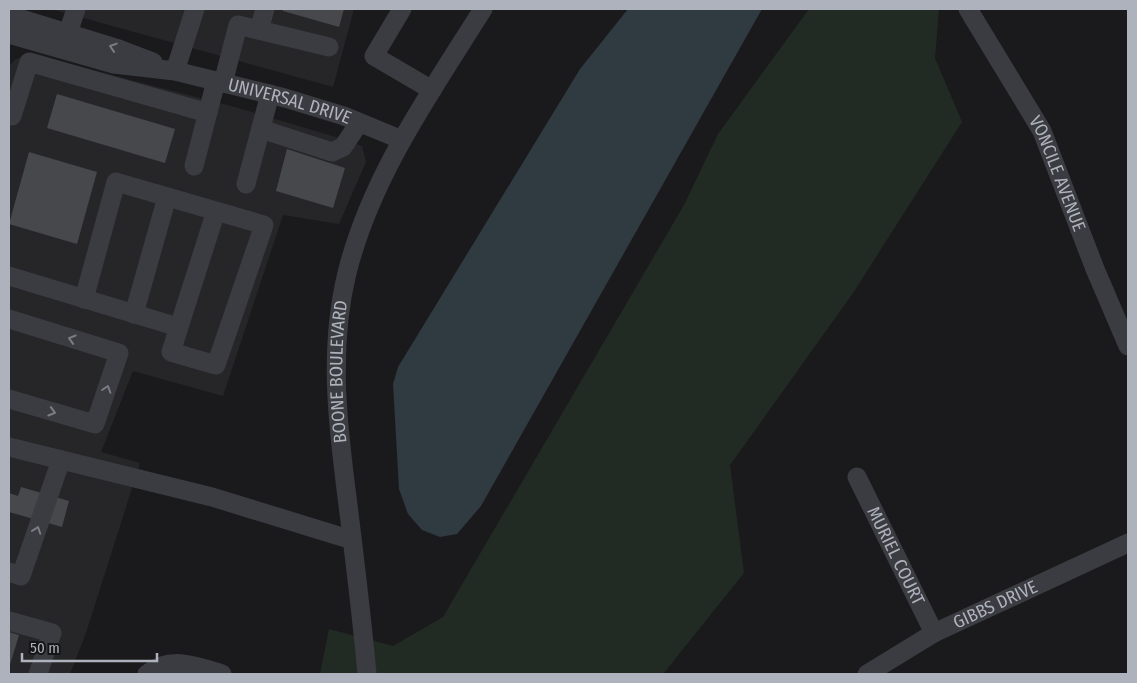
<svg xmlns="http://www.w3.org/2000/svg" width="1137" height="683" font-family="'Fira Sans Condensed',sans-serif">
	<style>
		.built { fill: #262629 }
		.green { fill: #222b23 }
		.water { fill: #303a41 }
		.building { fill: #47484c }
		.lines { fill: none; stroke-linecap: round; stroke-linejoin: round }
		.minor { stroke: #3b3c41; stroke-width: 19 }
		.oneway { stroke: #7a7d85 }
		.labels { text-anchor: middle; stroke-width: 5; stroke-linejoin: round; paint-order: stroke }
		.street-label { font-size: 18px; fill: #adb2bc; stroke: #151517 }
	</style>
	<rect width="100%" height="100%" fill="#1a1a1c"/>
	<g class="built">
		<polygon points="51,9 354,9 333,87"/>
		<polygon points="30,54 235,107 339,138 362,146 366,162 339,224 283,215 223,396 133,371 101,452 140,463 86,633 70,674 9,674 9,66 16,59"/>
	</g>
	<polygon class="green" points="809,9 939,9 935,58 962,122 853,293 730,465 744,573 663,674 320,674 329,629 393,646 443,617 684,205 718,134"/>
	<polygon class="water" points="628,9 762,9 481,506 457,534 440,537 422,530 408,514 399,489 393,384 398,367 580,69"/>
	<g class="building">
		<polygon points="283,9 344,9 339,27 283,11"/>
		<polygon points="57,94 175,129 165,163 47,128"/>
		<polygon points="287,149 345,168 333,208 276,191"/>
		<polygon points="29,152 97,172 77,244 9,224"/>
		<polygon points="21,487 69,501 62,527 9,512 9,493 18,496"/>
		<polygon points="9,632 19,635 9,668"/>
	</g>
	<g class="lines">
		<g class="minor">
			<polyline points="402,9 374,56 432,90"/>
			<path id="s1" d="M968 9 1042 131 1095 269 1128 346"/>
			<polyline points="9,15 119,49 153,62"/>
			<polyline points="259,30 265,9"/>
			<path id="s2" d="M9 34 114 64 175 71 285 98 344 116 402 140"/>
			<polyline points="64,45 76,9"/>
			<polyline points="175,71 195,9"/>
			<polyline points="223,83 238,25 329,47"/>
			<polyline points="12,116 29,62 208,113"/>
			<polyline points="261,129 332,152 343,147 359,123"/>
			<polyline points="194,166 216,81"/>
			<polyline points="246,184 270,94"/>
			<polyline points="9,276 178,327"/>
			<polyline points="84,299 116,182 264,225 216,365 171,352 216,211"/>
			<polyline points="134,314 167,197"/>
			<polyline points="9,319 119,353 95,424 9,399"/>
			<polyline points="9,447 212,497 352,540"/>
			<path id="s3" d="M857 477 934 633"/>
			<polyline points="9,572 21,576 61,460"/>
			<polyline points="9,621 52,633 38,674"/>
			<path d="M147 674C170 655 197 666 222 674"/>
			<path id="s4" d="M367 674C362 618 355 562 348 505 338 428 328 350 347 273 371 176 431 92 483 9"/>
			<path id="s5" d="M867 674 934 633 1128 543"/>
		</g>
	</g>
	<defs><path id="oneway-chevron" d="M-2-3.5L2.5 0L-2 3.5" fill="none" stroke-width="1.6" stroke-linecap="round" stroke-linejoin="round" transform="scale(1.25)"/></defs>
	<g class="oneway">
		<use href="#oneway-chevron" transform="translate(113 47) rotate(-162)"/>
		<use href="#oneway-chevron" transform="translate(72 339) rotate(-163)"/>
		<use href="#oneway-chevron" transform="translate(107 389) rotate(-72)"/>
		<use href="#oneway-chevron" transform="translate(52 412) rotate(17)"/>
		<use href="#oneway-chevron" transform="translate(37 530) rotate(-71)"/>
	</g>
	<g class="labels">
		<g class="street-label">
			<text dy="6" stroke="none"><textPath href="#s2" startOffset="289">UNIVERSAL DRIVE</textPath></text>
			<text dy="6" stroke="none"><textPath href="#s1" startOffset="188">VONCILE AVENUE</textPath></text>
			<text dy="6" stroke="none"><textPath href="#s4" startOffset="304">BOONE BOULEVARD</textPath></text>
			<text dy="6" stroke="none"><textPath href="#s3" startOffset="88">MURIEL COURT</textPath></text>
			<text dy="6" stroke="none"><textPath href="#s5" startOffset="146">GIBBS DRIVE</textPath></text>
		</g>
	</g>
	<rect width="1137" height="683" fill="none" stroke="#adb2bc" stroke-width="20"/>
	<path d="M22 653v8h135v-8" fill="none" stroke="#adb2bc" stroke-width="2.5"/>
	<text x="30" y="653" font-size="15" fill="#adb2bc" stroke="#151517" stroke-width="4" paint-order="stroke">50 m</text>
</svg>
